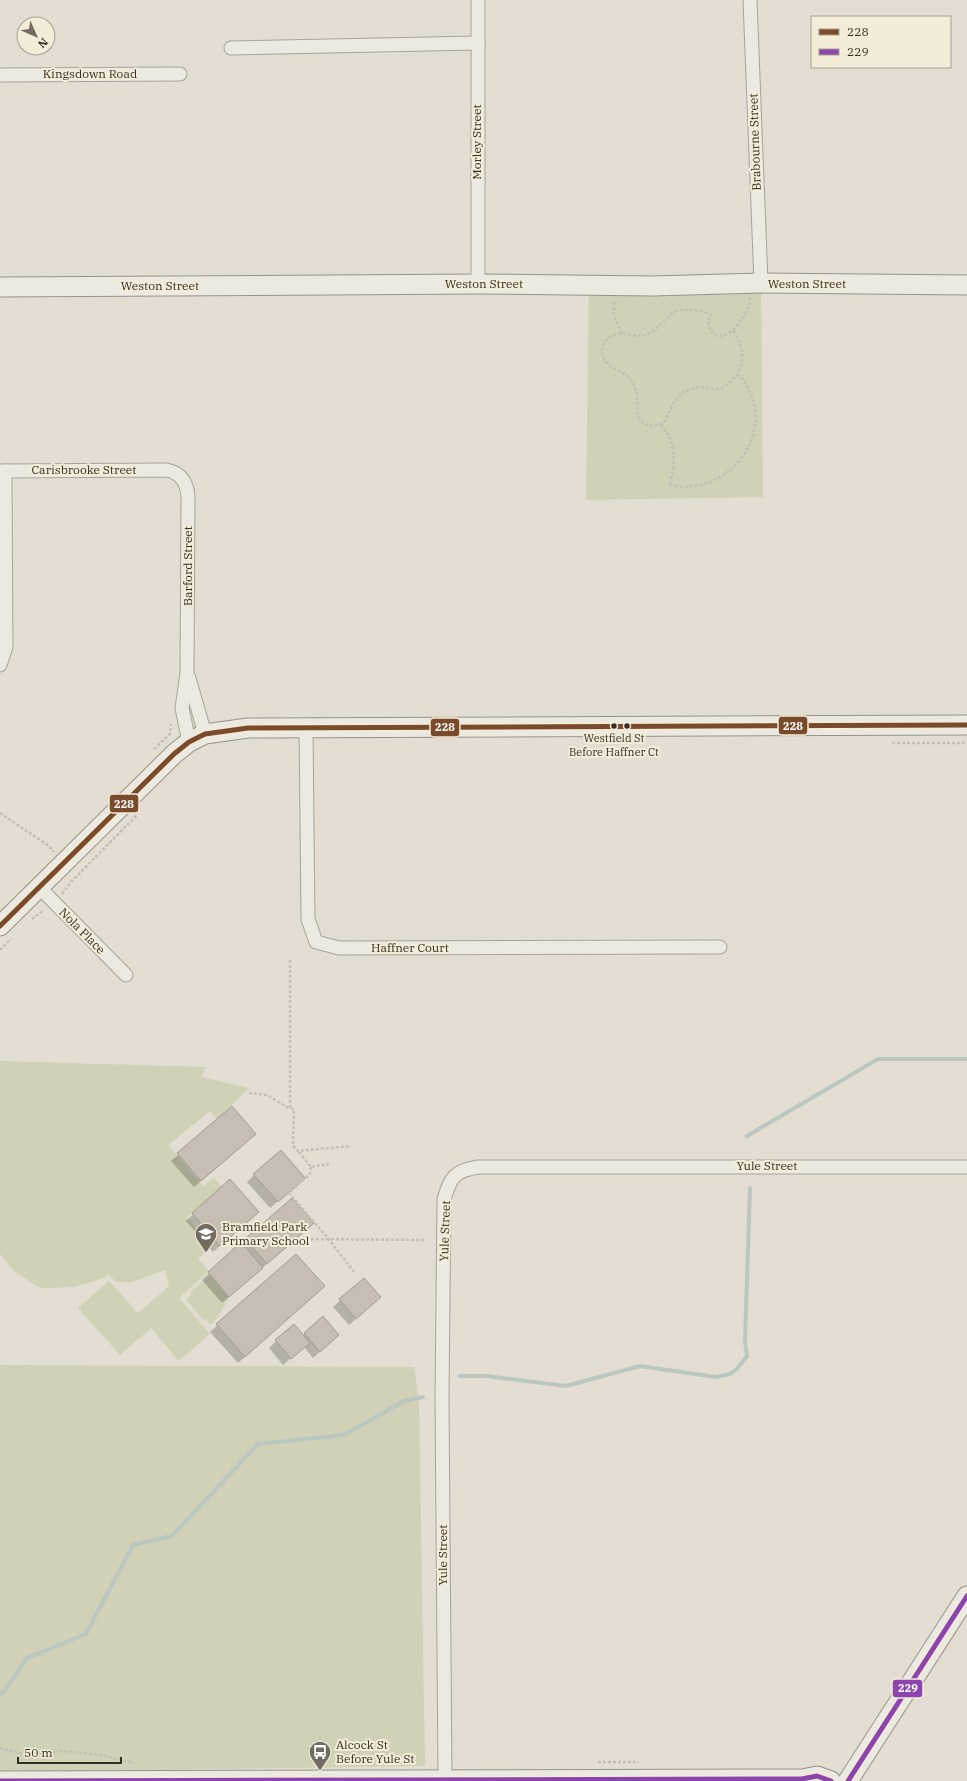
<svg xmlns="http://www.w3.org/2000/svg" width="967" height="1781" font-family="'IBM Plex Serif',serif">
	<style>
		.green { fill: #d0d1b6 }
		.shadow { fill: #0003 }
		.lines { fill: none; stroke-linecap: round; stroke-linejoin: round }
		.stream { stroke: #bbc8c1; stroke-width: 4 }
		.building { fill: #c6beb2; stroke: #a39b90 }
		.street-casing { stroke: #a8a399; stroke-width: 15 }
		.secondary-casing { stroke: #989389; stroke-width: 21 }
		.path { stroke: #c4c0b8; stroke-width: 2.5; stroke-dasharray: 3 2; stroke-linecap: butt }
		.street { stroke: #ece9e1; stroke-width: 13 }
		.secondary { stroke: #ece9e1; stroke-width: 19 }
		.bus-1-casing { stroke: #f2ecd9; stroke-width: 8 }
		.bus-2-casing { stroke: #f2ecd9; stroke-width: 8 }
		.bus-1 { stroke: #7a4b2a; stroke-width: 5 }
		.bus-2 { stroke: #8e44ad; stroke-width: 5 }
		.bus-dot { fill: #372d22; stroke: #f2ecd9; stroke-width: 1.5 }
		.labels { text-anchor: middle; stroke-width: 4; stroke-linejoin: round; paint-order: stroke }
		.bus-label { font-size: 11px; fill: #372d22; stroke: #f2ecd9 }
		.street-label { font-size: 12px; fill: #372d22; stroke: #f2ecd9 }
		.poi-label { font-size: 12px; fill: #372d22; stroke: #f2ecd9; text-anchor: start }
		.line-badge { stroke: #f2ecd9; stroke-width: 1.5 }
		.badge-label { font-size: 11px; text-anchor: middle; font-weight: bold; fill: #fff }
	</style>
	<rect width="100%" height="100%" fill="#e3ded1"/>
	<g class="green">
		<polygon points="761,283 763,497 586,500 589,284"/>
		<polygon points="0,1061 206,1067 201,1077 249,1088 217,1119 210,1111 168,1145 203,1186 214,1178 222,1186 187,1217 211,1246 198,1259 209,1271 179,1298 210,1334 179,1361 151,1328 120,1355 78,1308 109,1281 138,1313 169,1286 165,1270 138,1280 131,1282 116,1282 108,1274 104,1278 75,1287 40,1288 15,1272 0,1254"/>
		<polygon points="210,1275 229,1297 216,1320 210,1325 206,1319 204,1321 186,1300 191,1295 190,1292"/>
		<polygon points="0,1365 414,1367 419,1402 425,1766 0,1772"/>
	</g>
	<g class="shadow">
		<polygon points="232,1107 248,1140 194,1187 171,1161"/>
		<polygon points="254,1175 297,1185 270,1208 247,1182"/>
		<polygon points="230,1181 251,1219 213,1252 186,1221"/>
		<polygon points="306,1230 222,1303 202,1280 246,1239"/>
		<polygon points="296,1255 317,1293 238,1363 210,1332"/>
		<polygon points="364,1279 373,1304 349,1325 333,1307"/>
		<polygon points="293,1325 303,1336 305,1334 331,1342 313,1358 304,1347 283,1365 269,1348"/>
	</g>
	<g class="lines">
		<g class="stream">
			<polyline points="747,1136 878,1059 967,1059"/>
			<polyline points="460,1376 486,1376 566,1386 640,1366 716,1377 730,1374 737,1369 747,1356 745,1341 750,1188"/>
			<polyline points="0,1694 3,1693 27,1658 86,1634 133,1545 172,1536 258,1444 344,1435 404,1401 423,1397"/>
		</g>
	</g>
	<g class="building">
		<polygon points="232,1106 256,1134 201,1181 177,1153"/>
		<polygon points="281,1150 305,1178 278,1202 253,1174"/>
		<polygon points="230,1179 259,1212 220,1246 192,1213"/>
		<polygon points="292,1198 314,1223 267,1264 245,1239"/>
		<polygon points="241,1242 263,1268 229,1297 208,1272"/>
		<polygon points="296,1254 325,1286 245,1357 216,1324"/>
		<polygon points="364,1278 381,1297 356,1319 339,1299"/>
		<polygon points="323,1316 339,1335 320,1352 304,1333"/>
		<polygon points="294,1324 310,1343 291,1359 275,1340"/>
	</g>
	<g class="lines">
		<g class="street-casing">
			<g id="street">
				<polyline points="478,0 478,284"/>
				<polyline points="750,0 761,283"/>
				<polyline points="231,48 478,43"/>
				<polyline points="0,75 180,74"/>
				<path d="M0 471 167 470C181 473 187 483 188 496L187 673 182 708 189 742"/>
				<polyline points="0,665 6,647 5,471"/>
				<polyline points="189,678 205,734"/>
				<polyline points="306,727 308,919 316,942 339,948 720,947"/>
				<polyline points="39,887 126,975"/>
				<path d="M445 1779 442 1399 444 1199C451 1177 454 1171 478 1167H967"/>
			</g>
		</g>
		<g class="secondary-casing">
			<g id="secondary">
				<polyline points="0,287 478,284 652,286 761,283 967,285"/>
				<polyline points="0,926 174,754 189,742 205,734 248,728 967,725"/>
				<polyline points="0,1781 802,1779 817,1776 831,1781"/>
				<polyline points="848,1781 967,1596"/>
			</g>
		</g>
		<g class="path">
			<polyline points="614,302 614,316 622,334"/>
			<path d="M733 331C749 352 744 379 719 389L699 387 683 392 672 405 664 423C653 427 646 428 638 417 636 406 640 395 634 385 627 371 618 373 608 364 599 357 601 342 611 336 628 327 638 347 659 326 664 321 669 315 675 312 686 308 701 310 711 315L708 320C711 357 750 322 750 298"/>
			<path d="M660 425C677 440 676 465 669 485 732 499 784 425 738 374"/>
			<polyline points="892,743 967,743"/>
			<polyline points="154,749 170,734 171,724"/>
			<polyline points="0,813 49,846 54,852"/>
			<polyline points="62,894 72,881 137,815"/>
			<polyline points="32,919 44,910"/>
			<polyline points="0,950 11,939"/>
			<polyline points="290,960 290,1109 294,1109 293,1146 298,1151 351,1146"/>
			<polyline points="249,1093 267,1095 290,1109"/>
			<polyline points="299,1152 311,1167 329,1164"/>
			<polyline points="311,1167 310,1174 289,1193 327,1237 354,1272"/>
			<polyline points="301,1239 424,1240"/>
			<polyline points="0,1748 23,1754 67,1751 99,1755 135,1763"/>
			<polyline points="598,1762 639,1762"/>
		</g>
		<use href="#street" class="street"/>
		<use href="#secondary" class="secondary"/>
		<g class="bus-1-casing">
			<polyline id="bus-1" points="0,926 174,754 189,742 205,734 248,728 967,725"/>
		</g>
		<g class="bus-2-casing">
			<g id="bus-2">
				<polyline points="0,1781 802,1779 817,1776 831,1781"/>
				<polyline points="848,1781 967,1596"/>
			</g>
		</g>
		<use href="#bus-1" class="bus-1"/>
		<use href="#bus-2" class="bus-2"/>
	</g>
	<defs>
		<g id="school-pin" transform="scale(1.15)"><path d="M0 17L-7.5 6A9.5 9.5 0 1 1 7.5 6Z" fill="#736b5f" stroke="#f2ecd9"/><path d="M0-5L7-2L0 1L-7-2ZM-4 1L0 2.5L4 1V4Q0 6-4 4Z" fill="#fff"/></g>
		<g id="bus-pin" transform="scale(1.15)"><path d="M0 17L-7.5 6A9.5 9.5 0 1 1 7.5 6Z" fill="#736b5f" stroke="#f2ecd9"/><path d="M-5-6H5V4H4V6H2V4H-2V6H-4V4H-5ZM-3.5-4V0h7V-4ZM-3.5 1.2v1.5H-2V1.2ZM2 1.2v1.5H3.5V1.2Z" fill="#fff"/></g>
	</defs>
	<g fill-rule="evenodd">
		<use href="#school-pin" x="206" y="1234"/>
		<use href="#bus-pin" x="320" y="1752"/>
	</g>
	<g class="bus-dot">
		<circle cx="614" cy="726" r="3.5"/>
		<circle cx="627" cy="726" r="3.5"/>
	</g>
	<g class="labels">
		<g class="bus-label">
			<text x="614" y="742">Westfield St<tspan x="614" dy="14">Before Haffner Ct</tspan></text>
		</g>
		<g class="street-label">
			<text x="90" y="78">Kingsdown Road</text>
			<text transform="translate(477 142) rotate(-90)" y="4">Morley Street</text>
			<text transform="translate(755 142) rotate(-92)" y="4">Brabourne Street</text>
			<text x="484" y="288">Weston Street</text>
			<text x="807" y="288">Weston Street</text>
			<text x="160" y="290">Weston Street</text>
			<text x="84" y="474">Carisbrooke Street</text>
			<text transform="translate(188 566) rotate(-90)" y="4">Barford Street</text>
			<text transform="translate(82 931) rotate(45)" y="4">Nola Place</text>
			<text x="410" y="952">Haffner Court</text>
			<text x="767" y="1170">Yule Street</text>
			<text transform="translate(445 1231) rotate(-88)" y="4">Yule Street</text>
			<text transform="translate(443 1555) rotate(-90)" y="4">Yule Street</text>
		</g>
		<g class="poi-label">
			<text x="222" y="1231">Bramfield Park<tspan x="222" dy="14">Primary School</tspan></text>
			<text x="336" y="1749">Alcock St<tspan x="336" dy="14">Before Yule St</tspan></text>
		</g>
	</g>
	<g class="line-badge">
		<rect x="778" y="716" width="30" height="19" rx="4" fill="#7a4b2a"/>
		<rect x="430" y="718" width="30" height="19" rx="4" fill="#7a4b2a"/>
		<rect x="109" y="794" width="30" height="19" rx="4" fill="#7a4b2a"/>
		<rect x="892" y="1679" width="31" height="19" rx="4" fill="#8e44ad"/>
	</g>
	<g class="badge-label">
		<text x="793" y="730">228</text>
		<text x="445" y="731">228</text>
		<text x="124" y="808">228</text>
		<text x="908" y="1692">229</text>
	</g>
	<rect x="811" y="16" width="140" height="52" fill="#f2ecd9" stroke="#a7a090"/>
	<rect x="819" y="29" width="20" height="6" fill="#7a4b2a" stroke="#a7a090"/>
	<text x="847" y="36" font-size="12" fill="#372d22">228</text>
	<rect x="819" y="49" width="20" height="6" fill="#8e44ad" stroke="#a7a090"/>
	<text x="847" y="56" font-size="12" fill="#372d22">229</text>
	<g transform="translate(36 36) rotate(135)"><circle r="19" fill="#f2ecd9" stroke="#a7a090"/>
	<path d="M0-3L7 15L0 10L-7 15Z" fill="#736b5f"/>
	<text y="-6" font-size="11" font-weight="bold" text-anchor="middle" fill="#372d22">N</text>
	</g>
	<path d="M18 1757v6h103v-6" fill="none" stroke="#372d22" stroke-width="2"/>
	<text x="24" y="1757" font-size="12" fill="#372d22" stroke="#f2ecd9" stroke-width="3" paint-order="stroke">50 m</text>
</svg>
